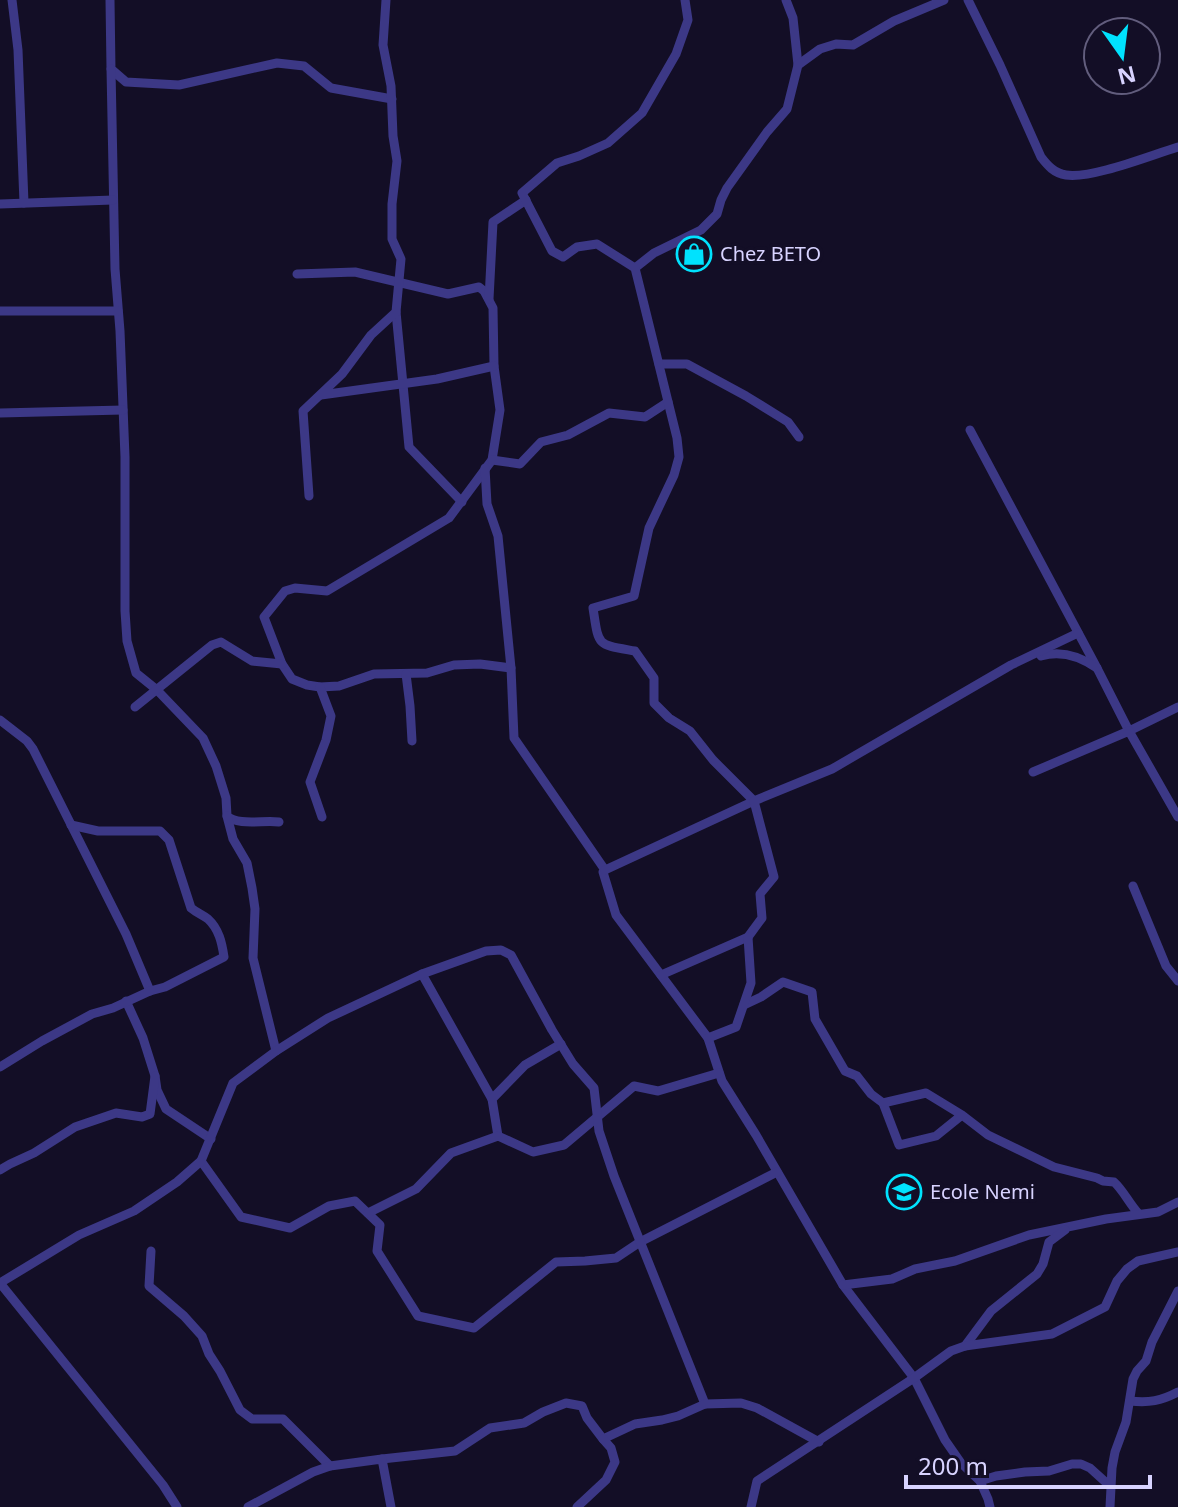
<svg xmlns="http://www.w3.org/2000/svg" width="1178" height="1507" font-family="'Noto Sans',sans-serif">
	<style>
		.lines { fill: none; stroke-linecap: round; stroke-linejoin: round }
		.minor { stroke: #3c3886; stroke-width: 9 }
		.labels { text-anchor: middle; stroke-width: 7; stroke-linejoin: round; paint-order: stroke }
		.poi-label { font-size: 20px; fill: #d8d3ff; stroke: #130e26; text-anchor: start }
	</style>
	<rect width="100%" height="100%" fill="#130e26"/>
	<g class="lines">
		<g class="minor">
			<polyline points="12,0 18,50 24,203"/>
			<polyline points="110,0 111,69 126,82 179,85 277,63 304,66 331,88 392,99"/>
			<polyline points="786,0 793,18 798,65"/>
			<path d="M968 0 1000 65 1041 157C1048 166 1054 173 1066 175 1092 179 1151 155 1178 147"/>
			<path d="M111 69 115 269 120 331 125 457V611L127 641 136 673 157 690 203 738 216 766 226 798 227 816C238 826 263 820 279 822"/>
			<polyline points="0,204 113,200"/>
			<polyline points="635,268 654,253 701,230 717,214 721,200 727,188 767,132 787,109 798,65 820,49 836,44 853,45 894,21 944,0"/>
			<polyline points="297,274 355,272 448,294 479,287 484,291 493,308 494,366 500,410 492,460 449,518 327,591 295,588 285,591 264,617 282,664 292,679 307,685 320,687 339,686 374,674 427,673 454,665 480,664 511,668"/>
			<polyline points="489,299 493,222 526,200"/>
			<polyline points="0,311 118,311"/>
			<polyline points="396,312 409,447 462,502"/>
			<polyline points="659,364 687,364 746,396 788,422 799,437"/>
			<polyline points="321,395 437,379 494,366"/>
			<polyline points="0,413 123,410"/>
			<polyline points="970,430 1097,668 1129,731 1178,707"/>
			<polyline points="492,460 520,464 541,442 568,435 609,413 645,417 668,402"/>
			<polyline points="485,468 487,504 498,536 511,668 514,738 605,870 603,872 616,915 708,1038 722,1081 756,1135 843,1285 914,1378 945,1440 961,1463 980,1481 988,1499 990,1507"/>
			<polyline points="309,496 303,411 342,374 371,335 396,312 401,259 392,239 392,204 397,161 393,136 391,86 383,45 386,0"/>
			<path d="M1041 656C1061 650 1081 657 1097 668"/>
			<polyline points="406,674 410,706 412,741"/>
			<polyline points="320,687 331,716 326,740 310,782 322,817"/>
			<polyline points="135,707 212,645 221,642 252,661 282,664"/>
			<polyline points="0,720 27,741 33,749 126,934 150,991"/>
			<polyline points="1033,772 1129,731 1178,817"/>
			<polyline points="227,816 233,839 247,863 252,888 255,909 253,958 276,1051"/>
			<path d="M605 870 754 801 713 760 690 731 669 718 654 703V678L635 651C596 644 599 647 593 608L634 596 649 528 674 475 679 457 677 438 635 268 597 244 577 247 563 257 552 251 522 193 557 163 579 156 608 143 642 113 676 54 688 20 685 0"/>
			<polyline points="1133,886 1166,966 1178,981"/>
			<polyline points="422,974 492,1099"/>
			<polyline points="661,975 748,937 762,918 760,894 774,877 754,801 832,769 1011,665 1078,633"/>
			<polyline points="126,1001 143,1038 155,1076 157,1090 166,1109 211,1139"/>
			<polyline points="744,1005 761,997 783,982 812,992 815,1019 845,1071 857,1076 871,1094 883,1103"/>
			<polyline points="708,1038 736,1027 751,983 748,937"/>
			<path d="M0 1067 42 1041 92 1014 113 1008 150 991 165 987 224 957C222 943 219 929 208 919 203 915 197 913 191 908L169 840 160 831H98L71 825"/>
			<path d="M962 1115 936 1136 899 1145 883 1103 926 1093 962 1115 988 1135 1054 1167 1097 1178 1103 1181 1114 1182C1123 1190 1129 1203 1138 1213"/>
			<polyline points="498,1136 492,1099 525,1065 561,1044"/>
			<polyline points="201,1161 241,1217 290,1228 329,1206 355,1201 380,1225 377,1251 418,1316 474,1328 556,1262 585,1261 616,1258 640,1242 777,1172"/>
			<polyline points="0,1170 10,1164 34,1153 75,1127 116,1113 142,1117 150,1114 155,1076"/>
			<polyline points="368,1213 416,1189 451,1153 498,1136 533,1152 564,1145 634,1086 658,1091 719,1073"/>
			<polyline points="151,1251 149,1286 184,1316 202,1336 209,1354 220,1371 240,1410 252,1419 283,1419 330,1466"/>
			<polyline points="0,1283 79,1235 134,1211 177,1182 201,1161 233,1083 276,1051 328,1018 422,974 486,951 501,950 511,955 552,1030 573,1064 594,1088 599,1131 614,1176 705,1404"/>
			<polyline points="0,1283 163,1485 177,1507"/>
			<polyline points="843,1285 892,1279 915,1269 955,1261 1029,1235 1106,1219 1158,1212 1178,1202"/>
			<polyline points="965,1346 991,1311 1037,1274 1043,1264 1049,1242 1065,1230"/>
			<path d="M1130 1401C1149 1403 1161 1401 1178 1392"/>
			<polyline points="382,1459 455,1451 490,1428 524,1423 543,1412 566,1403 582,1406 587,1418 603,1439 635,1424 662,1420 678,1416 705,1404 741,1403 757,1408 819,1442"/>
			<polyline points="980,1481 996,1476 1025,1472 1049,1471 1072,1464 1081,1464 1090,1468 1111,1487"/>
			<polyline points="248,1507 313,1472 330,1466 382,1459 391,1507"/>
			<polyline points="577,1507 606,1480 615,1462 611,1448 603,1439"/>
			<polyline points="751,1507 757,1481 914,1378 951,1351 965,1346 1052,1334 1105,1307 1117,1281 1127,1269 1138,1261 1178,1252"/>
			<polyline points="1110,1507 1112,1468 1115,1452 1126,1422 1133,1379 1137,1371 1146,1361 1152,1342 1178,1291"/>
		</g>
	</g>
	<defs>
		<g id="shop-ring" transform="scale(1.8)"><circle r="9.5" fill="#130e26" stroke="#00e2fe" stroke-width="1.5"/><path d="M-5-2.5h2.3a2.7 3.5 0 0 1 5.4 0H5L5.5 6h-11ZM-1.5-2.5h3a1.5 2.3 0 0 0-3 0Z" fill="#00e2fe"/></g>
		<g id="school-ring" transform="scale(1.8)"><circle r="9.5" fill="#130e26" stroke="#00e2fe" stroke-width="1.5"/><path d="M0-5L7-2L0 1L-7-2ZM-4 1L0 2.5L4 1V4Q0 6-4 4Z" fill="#00e2fe"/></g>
	</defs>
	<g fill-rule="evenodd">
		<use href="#shop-ring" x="694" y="254"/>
		<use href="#school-ring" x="904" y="1192"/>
	</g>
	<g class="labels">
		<g class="poi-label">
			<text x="720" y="261">Chez BETO</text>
			<text x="930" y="1199">Ecole Nemi</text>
		</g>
	</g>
	<g transform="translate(1122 56) rotate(166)"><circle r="38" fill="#130e26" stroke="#625d7d" stroke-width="2"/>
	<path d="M0-6L14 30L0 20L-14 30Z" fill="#00e2fe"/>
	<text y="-12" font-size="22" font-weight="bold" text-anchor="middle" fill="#d8d3ff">N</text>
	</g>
	<path d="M906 1475v12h244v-12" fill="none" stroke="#d8d3ff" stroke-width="4"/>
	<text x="918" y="1475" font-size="24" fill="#d8d3ff" stroke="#130e26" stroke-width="6" paint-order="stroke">200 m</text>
</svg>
